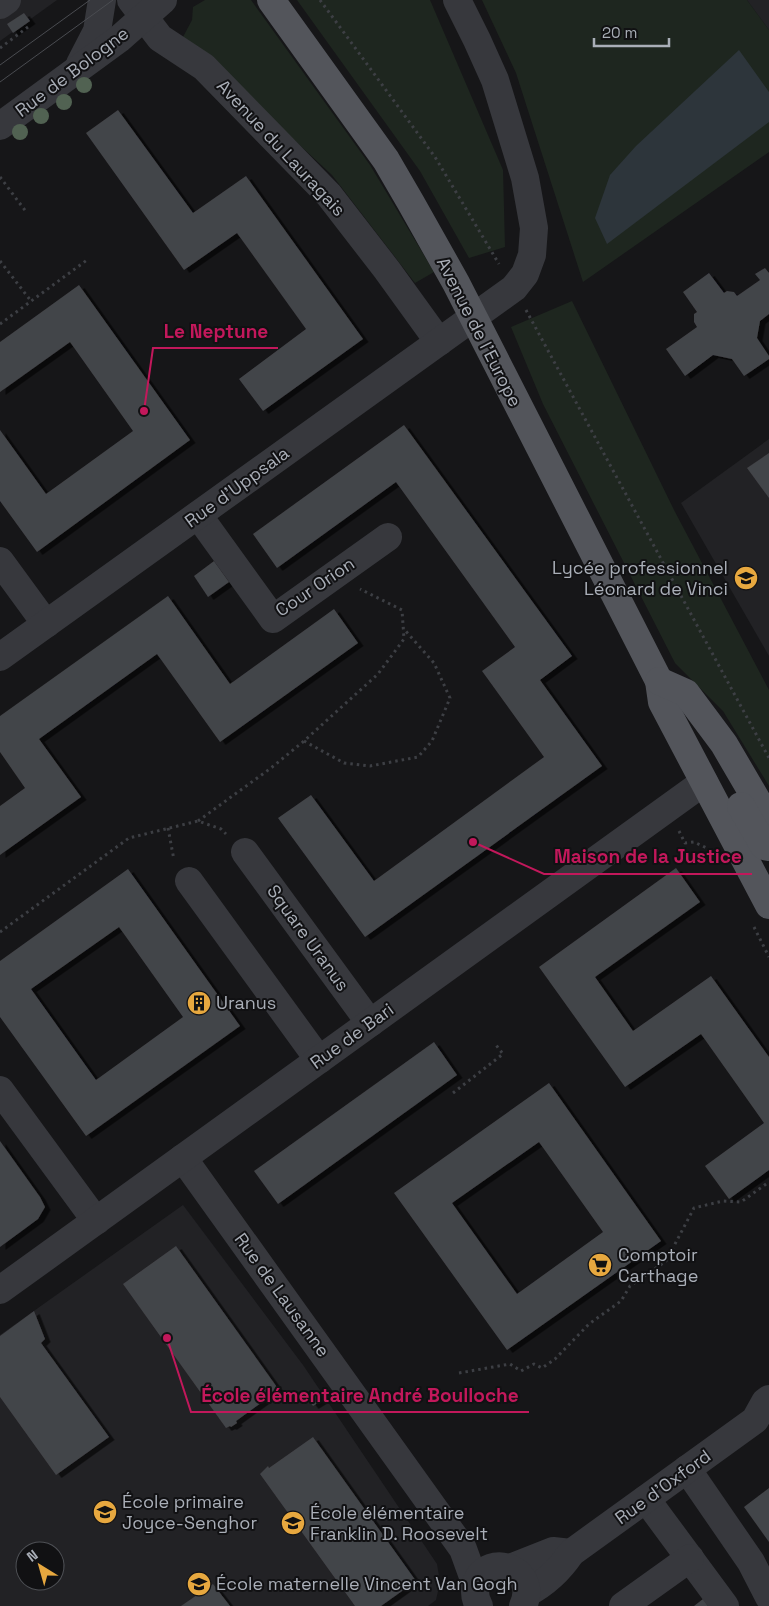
<svg xmlns="http://www.w3.org/2000/svg" width="769" height="1606" font-family="'Space Grotesk',sans-serif">
	<style>
		.built { fill: #222225; fill-rule: evenodd }
		.green { fill: #1e261f }
		.water { fill: #2d353b }
		.building { fill: #434448; fill-rule: evenodd; filter: url(#shadow) }
		.lines { fill: none; stroke-linecap: round; stroke-linejoin: round }
		.path { stroke: #3d3f44; stroke-width: 3; stroke-dasharray: 2.5 4; stroke-linecap: butt }
		.minor { stroke: #37383d; stroke-width: 28 }
		.major { stroke: #53555b; stroke-width: 28 }
		.tram { stroke: #4a4c51; stroke-width: 1 }
		.tree { fill: #516252 }
		.labels { text-anchor: middle; stroke-width: 4; stroke-linejoin: round; paint-order: stroke }
		.street-label { font-size: 18px; fill: #a9aeb7; stroke: #111113 }
		.poi-label { font-size: 18px; fill: #a9aeb7; stroke: #111113; text-anchor: start }
		.leader { fill: none; stroke: #c2185b; stroke-width: 2 }
		.callout-dot { fill: #c2185b; stroke: #111113; stroke-width: 2 }
		.callout-label { font-size: 19px; text-anchor: middle; font-weight: bold; fill: #c2185b; stroke: #111113; stroke-width: 4; stroke-linejoin: round; paint-order: stroke }
	</style>
	<defs>
		<filter id="shadow"><feDropShadow dx="5.5" dy="3" stdDeviation="0" flood-color="#0009"/></filter>
	</defs>
	<rect width="100%" height="100%" fill="#161618"/>
	<g class="built">
		<polygon points="0,0 57,0 0,41"/>
		<polygon points="747,0 769,0 769,30"/>
		<polygon points="769,439 769,656 681,503"/>
		<path d="M183 1205 303 1365 437 1564 440 1582 436 1600 428 1606H0V1335ZM25 1551H55V1581H25Z"/>
	</g>
	<g class="green">
		<polygon points="205,0 251,0 370,165 434,272 415,283 332,175 183,37 192,20 193,7"/>
		<polygon points="297,0 430,0 503,170 505,247 469,258 420,171"/>
		<polygon points="482,0 747,0 769,30 769,152 583,282 516,73"/>
		<polygon points="572,301 674,510 769,690 769,786 723,711 675,663 543,404 511,327"/>
	</g>
	<polygon class="water" points="739,50 769,92 769,122 607,244 595,218 610,175 636,146"/>
	<g class="building">
		<polygon points="24,13 30,21 13,33 7,24"/>
		<polygon points="118,110 193,213 246,176 363,339 263,411 239,379 306,329 237,233 184,270 86,133"/>
		<polygon points="765,268 769,273 769,314 760,321 757,338 769,356 769,359 744,376 732,359 713,355 685,376 666,349 697,327 694,322 694,314 697,312 683,292 709,273 724,293 727,291 734,292 737,296 760,280 755,274"/>
		<polygon points="79,285 190,440 37,552 0,501 0,430 46,494 133,431 70,342 0,392 0,342"/>
		<polygon points="404,425 572,656 540,680 602,766 365,937 278,818 311,795 374,881 544,757 482,671 515,647 396,482 277,568 253,534"/>
		<polygon points="769,453 769,498 747,468"/>
		<polygon points="214,561 229,582 208,597 194,576"/>
		<polygon points="168,596 230,684 334,609 358,643 220,742 157,654 39,739 81,797 0,855 0,806 25,788 0,752 0,716"/>
		<polygon points="676,868 700,902 595,977 633,1031 711,976 769,1057 769,1170 729,1199 705,1166 764,1123 701,1034 625,1087 539,967"/>
		<path d="M128 869 240 1026 86 1136 0 1017V961ZM119 927 183 1017 96 1080 31 989Z"/>
		<polygon points="434,1042 457,1075 278,1204 254,1171"/>
		<path d="M549 1083 661 1241 507 1350 394 1193ZM539 1142 603 1232 517 1294 452 1203Z"/>
		<polygon points="0,1141 40,1197 45,1207 38,1219 0,1247"/>
		<polygon points="176,1246 279,1390 236,1421 237,1423 231,1427 230,1426 226,1428 123,1284"/>
		<polygon points="34,1311 45,1339 41,1343 109,1437 56,1475 0,1397 0,1336"/>
		<polygon points="315,1393 321,1401 313,1406 307,1398"/>
		<polygon points="313,1437 416,1581 381,1606 355,1606 260,1474 268,1466 269,1468"/>
		<polygon points="769,1488 769,1542 744,1507"/>
		<polygon points="213,1584 230,1606 181,1606"/>
		<polygon points="703,1599 708,1606 694,1606"/>
	</g>
	<g class="lines">
		<g class="path">
			<polyline points="320,0 435,157 499,264"/>
			<polyline points="0,48 28,27"/>
			<polyline points="0,177 27,213"/>
			<polyline points="0,261 31,301"/>
			<polyline points="526,310 769,758"/>
			<polyline points="0,324 87,260"/>
			<polyline points="304,741 344,763 370,766 418,757 432,741 450,698 434,663 403,628"/>
			<polyline points="198,821 271,768 304,741 378,674 404,639 402,610 360,589"/>
			<polyline points="168,828 174,860"/>
			<polyline points="679,831 685,843 694,842 709,849"/>
			<polyline points="754,927 769,957"/>
			<polyline points="0,932 129,838 198,821 221,829 226,834"/>
			<polyline points="453,1093 503,1054 496,1045"/>
			<polyline points="459,1373 510,1364 521,1371 534,1364 542,1368 555,1359 589,1324 621,1301 630,1286 666,1261 694,1208 723,1201 741,1202 769,1182"/>
		</g>
		<g class="minor">
			<polyline points="131,0 160,38 204,67 329,195 387,270 439,342"/>
			<polyline points="0,5 7,0"/>
			<polyline points="80,64 97,31 102,0"/>
			<polyline points="0,126 119,39 163,0"/>
			<polyline points="198,515 273,619 388,537"/>
			<polyline points="0,561 46,624"/>
			<polyline points="0,657 514,288 525,274 532,255 534,228 525,178 495,80 477,40 457,0"/>
			<polyline points="245,852 370,1023"/>
			<polyline points="189,881 319,1060"/>
			<polyline points="0,1090 96,1221"/>
			<polyline points="183,1158 463,1549 476,1585"/>
			<polyline points="0,1290 704,782"/>
			<polyline points="687,1469 751,1562 769,1597"/>
			<polyline points="646,1499 725,1606"/>
			<polyline points="510,1568 553,1551 571,1553"/>
			<path d="M527 1593C546 1583 559 1571 571 1553L755 1420 765 1402 769 1399"/>
			<path d="M479 1606C475 1599 474 1591 476 1583 488 1550 540 1570 523 1606"/>
			<polyline points="623,1606 690,1558"/>
		</g>
		<g class="major">
			<polyline points="271,0 386,160 411,203 456,283 659,681 662,702 769,905"/>
			<polyline points="659,681 686,693 724,744 769,821"/>
			<polyline points="741,806 764,846 769,847"/>
		</g>
		<g class="tram">
			<polyline points="0,65 90,0"/>
			<polyline points="0,82 113,0"/>
		</g>
	</g>
	<g class="tree">
		<circle cx="84" cy="85" r="8"/>
		<circle cx="64" cy="102" r="8"/>
		<circle cx="41" cy="116" r="8"/>
		<circle cx="20" cy="132" r="8"/>
	</g>
	<defs>
		<g id="school-disc" transform="scale(1.25)"><circle r="9.5" fill="#e7a83f" stroke="#111113"/><path d="M0-5L7-2L0 1L-7-2ZM-4 1L0 2.5L4 1V4Q0 6-4 4Z" fill="#111"/></g>
		<g id="building-disc" transform="scale(1.25)"><circle r="9.5" fill="#e7a83f" stroke="#111113"/><path d="M-4-6H4V6H1V3H-1V6H-4ZM-2.5-4.3h1.7v1.8h-1.7ZM.8-4.3h1.7v1.8H.8ZM-2.5-1h1.7V.8h-1.7ZM.8-1h1.7V.8H.8Z" fill="#111"/></g>
		<g id="supermarket-disc" transform="scale(1.25)"><circle r="9.5" fill="#e7a83f" stroke="#111113"/><path d="M-6-5.5h2.5l.6 2H6L4.5 2H-2.5L-4.4-4H-6ZM-1.5 3.2a1.3 1.3 0 1 0 .1 0ZM3 3.2a1.3 1.3 0 1 0 .1 0Z" fill="#111"/></g>
	</defs>
	<g fill-rule="evenodd">
		<use href="#school-disc" x="746" y="578"/>
		<use href="#building-disc" x="199" y="1003"/>
		<use href="#supermarket-disc" x="600" y="1265"/>
		<use href="#school-disc" x="105" y="1512"/>
		<use href="#school-disc" x="293" y="1523"/>
		<use href="#school-disc" x="199" y="1584"/>
	</g>
	<g class="labels">
		<g class="street-label">
			<text transform="translate(72 72) rotate(-37)" y="6">Rue de Bologne</text>
			<text transform="translate(281 148) rotate(47)" y="6">Avenue du Lauragais</text>
			<text transform="translate(479 332) rotate(63)" y="6">Avenue de l'Europe</text>
			<text transform="translate(237 487) rotate(-36)" y="6">Rue d'Uppsala</text>
			<text transform="translate(315 587) rotate(-34)" y="6">Cour Orion</text>
			<text transform="translate(308 938) rotate(54)" y="6">Square Uranus</text>
			<text transform="translate(352 1036) rotate(-36)" y="6">Rue de Bari</text>
			<text transform="translate(282 1295) rotate(54)" y="6">Rue de Lausanne</text>
			<text transform="translate(663 1487) rotate(-36)" y="6">Rue d'Oxford</text>
		</g>
		<g class="poi-label">
			<text x="728" y="574" text-anchor="end">Lycée professionnel<tspan x="728" dy="21">Léonard de Vinci</tspan></text>
			<text x="216" y="1009">Uranus</text>
			<text x="618" y="1261">Comptoir<tspan x="618" dy="21">Carthage</tspan></text>
			<text x="122" y="1508">École primaire<tspan x="122" dy="21">Joyce-Senghor</tspan></text>
			<text x="310" y="1519">École élémentaire<tspan x="310" dy="21">Franklin D. Roosevelt</tspan></text>
			<text x="216" y="1590">École maternelle Vincent Van Gogh</text>
		</g>
	</g>
	<path class="leader" d="M144 411L153 348H278M473 842L544 874H752M167 1338L191 1412H529"/>
	<g class="callout-dot">
		<circle cx="144" cy="411" r="5"/>
		<circle cx="473" cy="842" r="5"/>
		<circle cx="167" cy="1338" r="5"/>
	</g>
	<g class="callout-label">
		<text x="216" y="338">Le Neptune</text>
		<text x="648" y="863">Maison de la Justice</text>
		<text x="360" y="1402">École élémentaire André Boulloche</text>
	</g>
	<g transform="translate(40 1566) rotate(323)"><circle r="24" fill="#111113" stroke="#4e5055"/>
	<path d="M0-4L9 19L0 12L-9 19Z" fill="#e7a83f"/>
	<text y="-8" font-size="14" font-weight="bold" text-anchor="middle" fill="#a9aeb7">N</text>
	</g>
	<path d="M594 38v8h75v-8" fill="none" stroke="#a9aeb7" stroke-width="2.5"/>
	<text x="602" y="38" font-size="15" fill="#a9aeb7" stroke="#111113" stroke-width="4" paint-order="stroke">20 m</text>
</svg>
